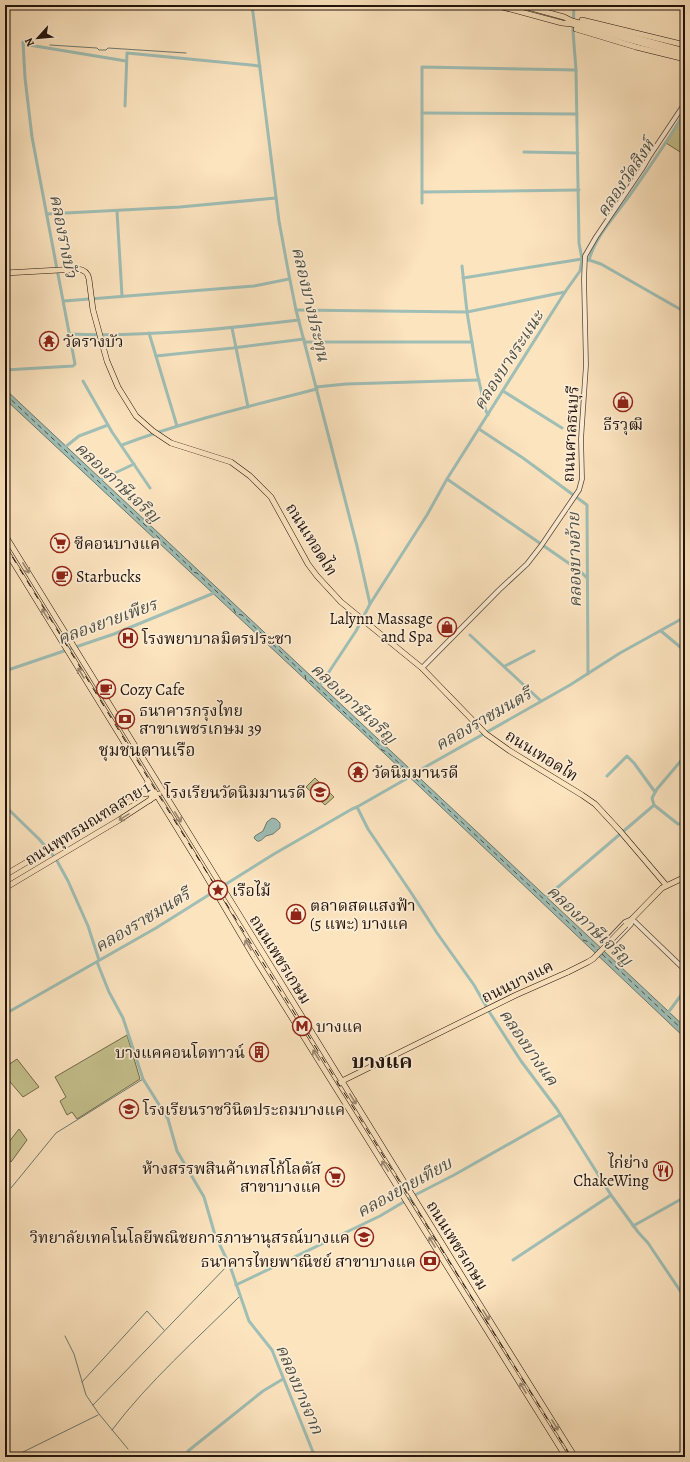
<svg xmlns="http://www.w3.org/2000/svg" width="690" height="1462" font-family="Alegreya,'Noto Serif Thai',serif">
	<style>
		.green { fill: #c5c28e; stroke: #726a4c }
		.water { fill: #9fbeb5; stroke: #6c7a71 }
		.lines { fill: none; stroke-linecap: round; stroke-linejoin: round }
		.stream { stroke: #6c7a71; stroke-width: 1 }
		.canal { stroke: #9fbeb5; stroke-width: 3 }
		.ferry { stroke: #4c4f46; stroke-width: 1; stroke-dasharray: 5 4; stroke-linecap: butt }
		.minor-casing { stroke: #574738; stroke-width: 5.5 }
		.major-casing { stroke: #20130b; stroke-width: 6 }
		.minor { stroke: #fdedd5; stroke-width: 4 }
		.major { stroke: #fce4bf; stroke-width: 5 }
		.rail { stroke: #20130b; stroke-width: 1; stroke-dasharray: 7 7; stroke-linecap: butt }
		.major-bridge-casing { stroke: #20130b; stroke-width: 6; stroke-linecap: butt }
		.major-bridge { stroke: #fce4bf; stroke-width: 5 }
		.oneway { stroke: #99866e }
		.labels { text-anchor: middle; stroke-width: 3.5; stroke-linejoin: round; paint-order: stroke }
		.poi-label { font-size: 16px; fill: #20130b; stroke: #fdedd5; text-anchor: start }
		.street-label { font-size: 16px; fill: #20130b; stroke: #fdedd5 }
		.water-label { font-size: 17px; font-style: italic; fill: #4c4f46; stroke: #fdedd5 }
		.neighbourhood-label { font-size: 17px; fill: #20130b; stroke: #fdedd5 }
		.district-label { font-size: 20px; font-weight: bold; fill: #20130b; stroke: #fdedd5 }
	</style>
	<rect width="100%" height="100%" fill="#fce4bf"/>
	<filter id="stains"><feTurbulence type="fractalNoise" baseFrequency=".005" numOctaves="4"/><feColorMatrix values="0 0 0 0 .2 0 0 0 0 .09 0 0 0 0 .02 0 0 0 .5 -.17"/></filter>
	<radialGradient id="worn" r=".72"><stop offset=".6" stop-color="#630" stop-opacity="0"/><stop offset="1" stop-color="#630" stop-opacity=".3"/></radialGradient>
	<g class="green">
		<polygon points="685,113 685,155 666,143"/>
		<polygon points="315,778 334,797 325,805 306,787"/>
		<polygon points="127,1035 140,1079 77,1119 72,1112 67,1115 60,1101 66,1097 55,1077"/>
		<polygon points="17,1059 39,1087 23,1097 5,1076 5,1060 8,1065"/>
		<polygon points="19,1129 27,1140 11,1162 5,1155 5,1147"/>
	</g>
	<g class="water">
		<polygon points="5,389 685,1027 685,1038 401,769 5,399"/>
		<path d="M272 818 276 819 280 823V828L273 834 266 836C263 838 261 842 257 841L254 838 255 836 263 831 267 822Z"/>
	</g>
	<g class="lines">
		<g class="stream">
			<polyline points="50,45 97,48 99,50 106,50 108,48 186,53"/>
			<polyline points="11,1188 56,1133 143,1079"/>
			<polyline points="65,1336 74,1354 86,1395 99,1414 128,1449"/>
			<polyline points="82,1382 147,1311 164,1330"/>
			<polyline points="93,1405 229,1264"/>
			<path d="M112 1430C149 1381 197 1339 240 1296"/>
			<polyline points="5,1455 9,1457 21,1453 98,1415"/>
		</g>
		<g class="canal">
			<polyline points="252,5 279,221 288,270 296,310 357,546 370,604"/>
			<polyline points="23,44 126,61"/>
			<polyline points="125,106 127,53 260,66"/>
			<polyline points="422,113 577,114"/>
			<polyline points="524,152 578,153"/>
			<polyline points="5,192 8,192"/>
			<polyline points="422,192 579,190"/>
			<polyline points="422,203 422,67 576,70"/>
			<polyline points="117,211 122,296"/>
			<polyline points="47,214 180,207 276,198"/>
			<path d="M589 260C596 235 616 215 630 195 649 168 668 140 685 112"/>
			<polyline points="462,266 467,312 477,373 486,411 488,415"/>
			<polyline points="463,278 582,259 589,260 601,264 685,312"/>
			<polyline points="64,301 254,286 289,279"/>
			<polyline points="296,310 467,312 565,292"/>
			<polyline points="232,328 248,407"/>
			<polyline points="149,333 177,426"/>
			<path d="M70 334C146 337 223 329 299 320"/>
			<polyline points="305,342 472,342"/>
			<polyline points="156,356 233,348 304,339"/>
			<polyline points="5,370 73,366 75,364 32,137 25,78 23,42"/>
			<polyline points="83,381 112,432 150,488"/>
			<polyline points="316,387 346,384 479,380"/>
			<polyline points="503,391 562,428"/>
			<polyline points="479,429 523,458 587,505 588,674"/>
			<path d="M122 445C185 421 251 406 317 389"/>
			<polyline points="64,448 79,436 108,425"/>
			<polyline points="447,479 580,571 587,578"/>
			<polyline points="98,481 134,464"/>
			<polyline points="661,631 685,651"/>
			<polyline points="470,635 541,701"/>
			<polyline points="505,666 534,651"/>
			<polyline points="5,671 114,634 214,593"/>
			<polyline points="319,687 356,631 370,604 427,515 447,479 565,292 580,271 582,259 579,243 576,70 573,31 574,5"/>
			<polyline points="607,776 627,756 634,763 655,792"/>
			<polyline points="654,805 678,824 680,824 685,819"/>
			<polyline points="5,806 39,839 56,859 68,881 88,926 99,960"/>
			<polyline points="357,807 368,829 412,894 437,933 474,985 490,1013 521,1061 557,1109 611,1195 638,1232 648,1243 685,1298"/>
			<polyline points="544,899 653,806 654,805 652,798 657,789 685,756"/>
			<polyline points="97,962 109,992 123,1018 143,1079 168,1119 177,1151 204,1197 215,1235 230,1266 249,1321 272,1350 315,1457"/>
			<polyline points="5,1014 156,928 274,854 352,809 357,807 406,779 420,770 570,685 620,653 685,617"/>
			<polyline points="667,1014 685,990"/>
			<polyline points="633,1226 685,1197"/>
			<polyline points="513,1260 611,1195"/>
			<polyline points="236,1285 380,1216 417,1194 454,1175 560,1115"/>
			<polyline points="188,1451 263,1391 283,1379"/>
			<polyline points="181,1457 185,1454"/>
		</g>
		<g class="ferry">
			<polyline points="5,394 191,568 192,572 197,573 233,607 236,614 242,615 305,675 306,680 311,681 378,744 382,750 387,752 581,934 583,940 589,942 598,950"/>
			<polyline points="602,954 685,1032"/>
		</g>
		<g class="minor-casing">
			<g id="minor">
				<polyline points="422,668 499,590 527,564 541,546 579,490 582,479 581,439 586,365 584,279 585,256 596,237 642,169 649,157 685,103"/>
				<polyline points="632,919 685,970"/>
				<polygon points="632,919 631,924 612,944 610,944 607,941 608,940 625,922"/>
			</g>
		</g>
		<g class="major-casing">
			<g id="major">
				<polyline points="495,5 562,23 572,24 685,55"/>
				<polyline points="520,5 564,17 572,21 685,51"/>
				<polyline points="582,20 685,45"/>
				<polyline points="576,29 636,47 685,59"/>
				<path d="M5 273 78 269C85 270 88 273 89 279L93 310 107 361 118 387 136 416 153 431 171 443 231 462 250 476 271 497 308 564 317 576 341 602 422 668 486 734 510 751 582 795 595 804 620 831 666 885"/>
				<polyline points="5,535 472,1292 575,1457"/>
				<polyline points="5,549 196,859 254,957 566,1457"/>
				<polyline points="142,794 150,793 152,796 150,800"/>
				<polyline points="5,875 142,794 148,782"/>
				<polyline points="5,888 119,820 159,794"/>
				<polyline points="626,925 662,888 685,877"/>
				<polyline points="340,1083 342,1081 516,995 568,972"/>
			</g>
		</g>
		<use href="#minor" class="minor"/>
		<use href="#major" class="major"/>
		<polyline class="rail" points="5,545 148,778 571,1457"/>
		<g class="major-bridge-casing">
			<polyline id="major-bridge" points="568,972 588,962 593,959 626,925"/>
		</g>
		<use href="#major-bridge" class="major-bridge"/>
	</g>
	<defs><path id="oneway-shaft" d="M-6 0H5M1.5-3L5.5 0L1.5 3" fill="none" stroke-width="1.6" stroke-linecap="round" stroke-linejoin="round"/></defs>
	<g class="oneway">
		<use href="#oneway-shaft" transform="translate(26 568) rotate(58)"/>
		<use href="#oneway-shaft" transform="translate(45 614) rotate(-121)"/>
		<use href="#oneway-shaft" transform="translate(81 673) rotate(-121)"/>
		<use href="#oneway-shaft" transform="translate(124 817) rotate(148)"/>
		<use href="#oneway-shaft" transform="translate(178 817) rotate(58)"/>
		<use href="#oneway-shaft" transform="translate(248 945) rotate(-121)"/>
		<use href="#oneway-shaft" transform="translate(316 1055) rotate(-122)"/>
		<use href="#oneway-shaft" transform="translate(353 1099) rotate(58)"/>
		<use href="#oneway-shaft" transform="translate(385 1166) rotate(-122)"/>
		<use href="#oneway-shaft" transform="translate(432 1242) rotate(-122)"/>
		<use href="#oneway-shaft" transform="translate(486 1315) rotate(58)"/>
		<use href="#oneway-shaft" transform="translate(523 1388) rotate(-121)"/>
		<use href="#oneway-shaft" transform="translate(555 1425) rotate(58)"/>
	</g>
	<defs>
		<g id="temple-ring" transform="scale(1)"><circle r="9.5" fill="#fdedd5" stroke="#8f2418" stroke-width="1.5"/><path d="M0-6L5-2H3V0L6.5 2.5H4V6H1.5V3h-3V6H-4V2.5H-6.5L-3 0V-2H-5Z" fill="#8f2418"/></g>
		<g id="shop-ring" transform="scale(1)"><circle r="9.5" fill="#fdedd5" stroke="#8f2418" stroke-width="1.5"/><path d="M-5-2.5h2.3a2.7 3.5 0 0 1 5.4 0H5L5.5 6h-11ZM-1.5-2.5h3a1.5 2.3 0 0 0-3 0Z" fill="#8f2418"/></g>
		<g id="supermarket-ring" transform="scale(1)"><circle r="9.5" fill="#fdedd5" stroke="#8f2418" stroke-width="1.5"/><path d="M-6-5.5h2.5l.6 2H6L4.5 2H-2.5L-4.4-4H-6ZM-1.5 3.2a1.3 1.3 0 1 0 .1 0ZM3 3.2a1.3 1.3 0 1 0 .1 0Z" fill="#8f2418"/></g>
		<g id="cafe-ring" transform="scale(1)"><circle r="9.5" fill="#fdedd5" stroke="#8f2418" stroke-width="1.5"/><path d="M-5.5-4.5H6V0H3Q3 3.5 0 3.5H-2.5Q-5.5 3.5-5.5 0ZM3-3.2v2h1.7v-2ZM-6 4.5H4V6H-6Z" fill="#8f2418"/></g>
		<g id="hospital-ring" transform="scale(1)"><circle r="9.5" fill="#fdedd5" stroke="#8f2418" stroke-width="1.5"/><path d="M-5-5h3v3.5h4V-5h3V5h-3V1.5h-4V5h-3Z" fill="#8f2418"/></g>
		<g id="bank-ring" transform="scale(1)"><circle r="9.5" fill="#fdedd5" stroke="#8f2418" stroke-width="1.5"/><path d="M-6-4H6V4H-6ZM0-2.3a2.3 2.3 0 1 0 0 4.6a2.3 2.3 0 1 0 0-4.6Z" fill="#8f2418"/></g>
		<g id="school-ring" transform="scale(1)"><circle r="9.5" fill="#fdedd5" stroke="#8f2418" stroke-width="1.5"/><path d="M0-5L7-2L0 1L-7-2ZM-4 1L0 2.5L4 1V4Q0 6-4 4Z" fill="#8f2418"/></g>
		<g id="sight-ring" transform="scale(1)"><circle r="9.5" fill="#fdedd5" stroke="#8f2418" stroke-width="1.5"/><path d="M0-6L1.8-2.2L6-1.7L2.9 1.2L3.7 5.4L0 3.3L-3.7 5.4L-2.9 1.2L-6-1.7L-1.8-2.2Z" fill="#8f2418"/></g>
		<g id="metro-ring" transform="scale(1)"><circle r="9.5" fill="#fdedd5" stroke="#8f2418" stroke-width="1.5"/><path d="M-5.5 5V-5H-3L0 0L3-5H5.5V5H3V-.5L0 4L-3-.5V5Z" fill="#8f2418"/></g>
		<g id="building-ring" transform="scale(1)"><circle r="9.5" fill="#fdedd5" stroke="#8f2418" stroke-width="1.5"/><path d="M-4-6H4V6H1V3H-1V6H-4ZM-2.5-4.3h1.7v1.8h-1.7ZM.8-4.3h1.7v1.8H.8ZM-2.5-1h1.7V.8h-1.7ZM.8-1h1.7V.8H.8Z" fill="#8f2418"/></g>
		<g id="restaurant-ring" transform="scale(1)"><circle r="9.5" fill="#fdedd5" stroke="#8f2418" stroke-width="1.5"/><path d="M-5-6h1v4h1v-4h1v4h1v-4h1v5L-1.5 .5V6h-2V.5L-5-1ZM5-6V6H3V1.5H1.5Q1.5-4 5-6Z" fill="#8f2418"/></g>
		<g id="university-ring" transform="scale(1)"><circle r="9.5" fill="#fdedd5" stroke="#8f2418" stroke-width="1.5"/><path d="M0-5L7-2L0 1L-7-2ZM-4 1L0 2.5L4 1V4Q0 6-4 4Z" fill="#8f2418"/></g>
	</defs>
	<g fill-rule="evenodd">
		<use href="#temple-ring" x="49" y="341"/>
		<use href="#shop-ring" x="623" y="402"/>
		<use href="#supermarket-ring" x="60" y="543"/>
		<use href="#cafe-ring" x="62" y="576"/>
		<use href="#shop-ring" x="447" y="627"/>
		<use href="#hospital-ring" x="128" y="638"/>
		<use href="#cafe-ring" x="106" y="689"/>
		<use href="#bank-ring" x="125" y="719"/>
		<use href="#temple-ring" x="358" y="772"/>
		<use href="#school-ring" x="320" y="792"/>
		<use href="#sight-ring" x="218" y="890"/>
		<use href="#shop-ring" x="296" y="914"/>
		<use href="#metro-ring" x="302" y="1026"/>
		<use href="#building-ring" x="259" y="1052"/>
		<use href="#school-ring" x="129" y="1109"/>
		<use href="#restaurant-ring" x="663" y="1171"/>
		<use href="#supermarket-ring" x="335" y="1177"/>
		<use href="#university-ring" x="364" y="1237"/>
		<use href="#bank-ring" x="430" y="1261"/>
	</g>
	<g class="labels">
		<g class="poi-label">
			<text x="63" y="347">วัดรางบัว</text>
			<text x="623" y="430" text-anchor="middle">ธีรวุฒิ</text>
			<text x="74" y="549">ซีคอนบางแค</text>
			<text x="76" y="582">Starbucks</text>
			<text x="433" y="624" text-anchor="end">Lalynn Massage<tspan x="433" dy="18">and Spa</tspan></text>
			<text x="142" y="644">โรงพยาบาลมิตรประชา</text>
			<text x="120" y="695">Cozy Cafe</text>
			<text x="139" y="716">ธนาคารกรุงไทย<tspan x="139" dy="18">สาขาเพชรเกษม 39</tspan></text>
			<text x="372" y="778">วัดนิมมานรดี</text>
			<text x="306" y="798" text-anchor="end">โรงเรียนวัดนิมมานรดี</text>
			<text x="232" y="896">เรือไม้</text>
			<text x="310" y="911">ตลาดสดแสงฟ้า<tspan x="310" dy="18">(5 แพะ) บางแค</tspan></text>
			<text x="316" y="1032">บางแค</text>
			<text x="245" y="1058" text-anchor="end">บางแคคอนโดทาวน์</text>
			<text x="143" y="1115">โรงเรียนราชวินิตประถมบางแค</text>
			<text x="649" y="1168" text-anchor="end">ไก่ย่าง<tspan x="649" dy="18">ChakeWing</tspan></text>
			<text x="321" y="1174" text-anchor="end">ห้างสรรพสินค้าเทสโก้โลตัส<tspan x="321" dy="18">สาขาบางแค</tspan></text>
			<text x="350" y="1243" text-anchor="end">วิทยาลัยเทคโนโลยีพณิชยการภาษานุสรณ์บางแค</text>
			<text x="416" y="1267" text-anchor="end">ธนาคารไทยพาณิชย์ สาขาบางแค</text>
		</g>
		<g class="street-label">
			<text transform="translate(570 434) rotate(-87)" y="6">ถนนศาลธนบุรี</text>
			<text transform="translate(312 539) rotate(58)" y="6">ถนนเทอดไท</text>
			<text transform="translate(542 755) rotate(32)" y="6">ถนนเทอดไท</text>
			<text transform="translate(87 823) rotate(-32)" y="6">ถนนพุทธมณฑลสาย 1</text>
			<text transform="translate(281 959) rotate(58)" y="6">ถนนเพชรเกษม</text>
			<text transform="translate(517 981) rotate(-26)" y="6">ถนนบางแค</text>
			<text transform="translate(458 1245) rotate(58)" y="6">ถนนเพชรเกษม</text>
		</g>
		<g class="water-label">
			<text transform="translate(625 178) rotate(-56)" y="6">คลองวัดสิงห์</text>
			<text transform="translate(64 236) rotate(79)" y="6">คลองรางบัว</text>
			<text transform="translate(311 304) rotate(77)" y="6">คลองบางประทุน</text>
			<text transform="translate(508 360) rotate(-57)" y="6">คลองบางระแนะ</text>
			<text transform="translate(118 482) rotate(43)" y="6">คลองภาษีเจริญ</text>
			<text transform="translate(574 560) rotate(-91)" y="6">คลองบางอ้าย</text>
			<text transform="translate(107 621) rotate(-20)" y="6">คลองยายเพียร</text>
			<text transform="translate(354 703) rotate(43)" y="6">คลองภาษีเจริญ</text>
			<text transform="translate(483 719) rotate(-30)" y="6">คลองราชมนตรี</text>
			<text transform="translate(142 920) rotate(-31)" y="6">คลองราชมนตรี</text>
			<text transform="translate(590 925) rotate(43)" y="6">คลองภาษีเจริญ</text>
			<text transform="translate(529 1047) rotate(55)" y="6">คลองบางแค</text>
			<text transform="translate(404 1187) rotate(-29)" y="6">คลองยายเทียบ</text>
			<text transform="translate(300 1389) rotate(67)" y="6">คลองบางจาก</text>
		</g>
		<g class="neighbourhood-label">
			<text x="147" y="756">ชุมชนตานเรือ</text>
		</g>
		<g class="district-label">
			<text x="382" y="1068">บางแค</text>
		</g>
	</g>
	<rect width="690" height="1462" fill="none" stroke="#fce4bf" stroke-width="20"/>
	<rect x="6" y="6" width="678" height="1450" fill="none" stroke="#20130b" stroke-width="2"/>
	<rect x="10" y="10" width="670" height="1442" fill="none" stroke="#20130b"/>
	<g transform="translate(38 38) rotate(243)" stroke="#fdedd5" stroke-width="3" paint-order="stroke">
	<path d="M0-3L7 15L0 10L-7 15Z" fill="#20130b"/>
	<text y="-6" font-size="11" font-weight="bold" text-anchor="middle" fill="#20130b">N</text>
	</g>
	<rect width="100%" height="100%" filter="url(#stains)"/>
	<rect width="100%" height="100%" fill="url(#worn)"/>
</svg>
